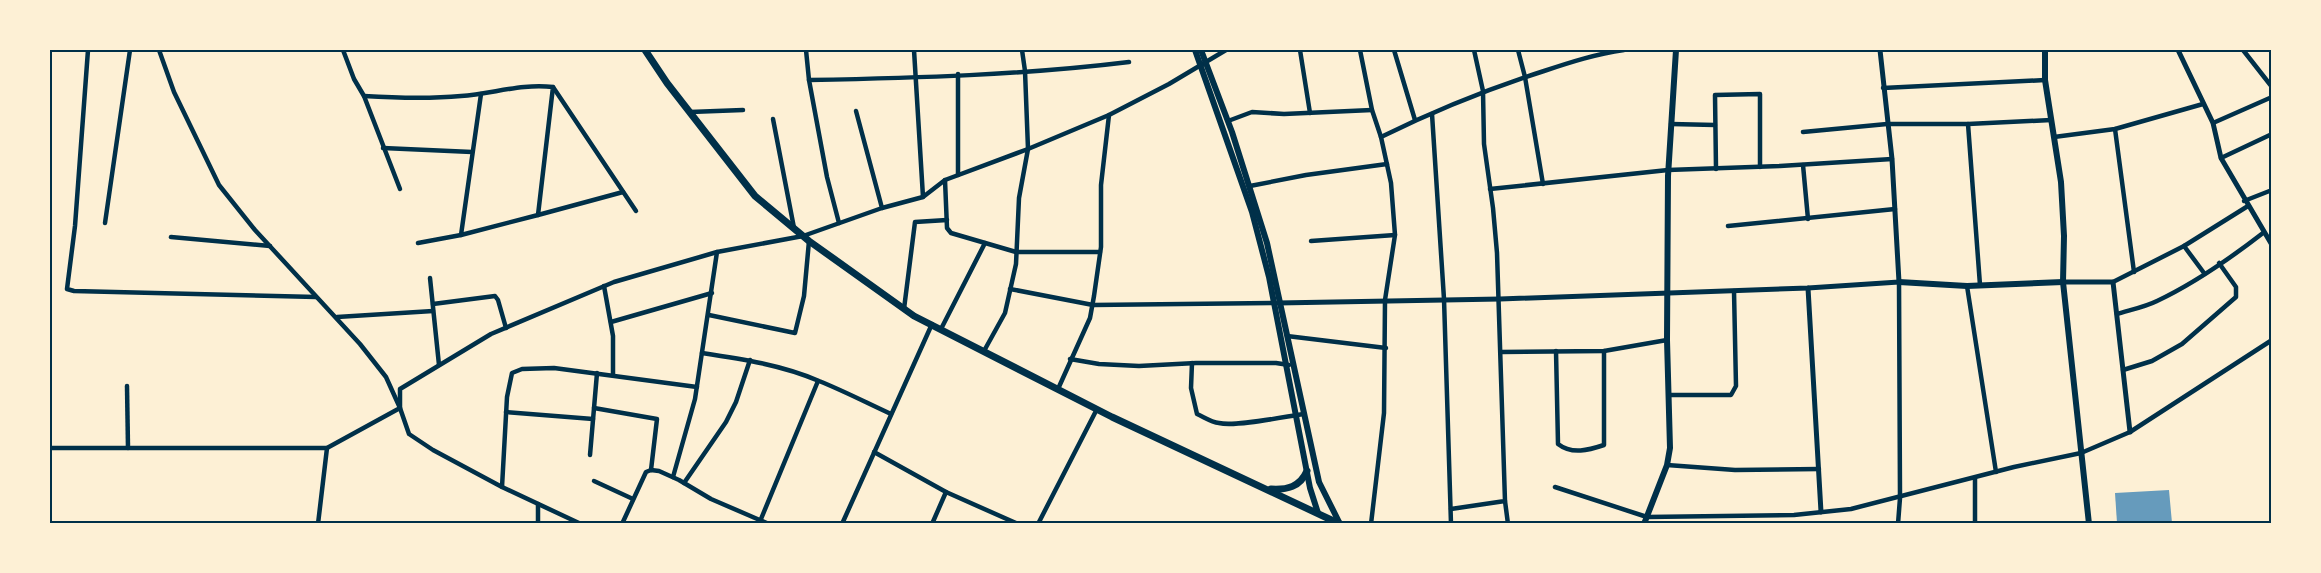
<svg xmlns="http://www.w3.org/2000/svg" width="2321" height="573" font-family="'PT Sans',sans-serif">
	<style>
		.water { fill: #669bbc }
		.lines { fill: none; stroke-linecap: round; stroke-linejoin: round }
		.minor { stroke: #003049; stroke-width: 4.5 }
		.tertiary { stroke: #003049; stroke-width: 5 }
		.secondary { stroke: #003049; stroke-width: 6 }
		.primary { stroke: #003049; stroke-width: 7 }
		.neatline { fill: none; stroke: #003049; stroke-width: 2 }
	</style>
	<rect width="100%" height="100%" fill="#fdf0d5"/>
	<polygon class="water" points="2169,490 2172,523 2117,523 2115,493"/>
	<g class="lines">
		<g class="minor">
			<polyline points="88,50 75,226 67,289 74,291 316,297"/>
			<polyline points="343,50 354,79 364,96 400,189"/>
			<polyline points="806,50 809,80"/>
			<polyline points="914,50 923,197"/>
			<polyline points="1300,50 1310,113"/>
			<polyline points="1360,50 1372,110 1381,137 1391,183 1395,235 1385,300 1384,413 1371,524"/>
			<polyline points="1394,50 1415,120"/>
			<polyline points="1518,50 1525,77 1543,184"/>
			<polyline points="2243,50 2272,87"/>
			<polyline points="958,74 958,175"/>
			<polyline points="553,87 636,211"/>
			<polyline points="1883,88 2045,80"/>
			<path d="M364 96C397 98 429 99 461 96 492 94 522 83 553 87L538 215 461 235 418 243"/>
			<polyline points="856,111 882,208"/>
			<polyline points="690,112 743,110"/>
			<polyline points="1432,114 1444,299 1451,524"/>
			<polyline points="773,119 794,228"/>
			<polyline points="1228,121 1252,112 1284,114 1372,110"/>
			<polyline points="2213,123 2272,97"/>
			<polyline points="1671,124 1715,125"/>
			<polyline points="1968,124 1980,285"/>
			<polyline points="2115,129 2134,272"/>
			<polyline points="1803,132 1887,124 1968,124 2051,120"/>
			<path d="M1381 137C1434 111 1488 89 1544 71 1571 62 1596 54 1624 50"/>
			<polyline points="2054,137 2115,129 2203,104"/>
			<polyline points="383,148 472,152"/>
			<polyline points="2221,158 2272,134"/>
			<polyline points="1803,165 1808,219"/>
			<polyline points="1716,169 1715,95 1760,94 1760,167"/>
			<polyline points="945,180 947,228 951,233 1016,252 1100,252"/>
			<polyline points="1250,186 1306,175 1387,164"/>
			<polyline points="1490,189 1668,170 1780,166 1892,159"/>
			<polyline points="2244,201 2272,190"/>
			<polyline points="538,215 623,192"/>
			<polyline points="105,223 130,50"/>
			<path d="M839 223 827 177 809 80C916 78 1023 75 1129 62"/>
			<polyline points="1728,226 1895,209"/>
			<polyline points="461,235 481,94"/>
			<polyline points="171,237 270,246"/>
			<polyline points="1311,241 1395,235"/>
			<polyline points="2184,246 2204,273"/>
			<polyline points="430,278 439,365"/>
			<polyline points="2113,282 2184,246 2248,206"/>
			<polyline points="604,286 613,336 613,375"/>
			<polyline points="1967,286 1996,472"/>
			<polyline points="1010,289 1093,305 1273,303"/>
			<polyline points="433,304 495,296 498,300 506,328"/>
			<polyline points="904,309 915,222 947,220"/>
			<path d="M2117 314C2130 310 2145 307 2157 301 2193 284 2232 257 2263 233"/>
			<polyline points="709,315 795,333 804,296 809,241"/>
			<polyline points="337,317 433,311"/>
			<polyline points="611,322 712,293"/>
			<polyline points="941,329 985,243"/>
			<polyline points="1287,336 1386,348"/>
			<polyline points="984,351 1005,313 1016,264 1019,198 1028,149 1025,71 1022,50"/>
			<path d="M1556 351 1558 444C1572 455 1589 450 1604 445V351"/>
			<polyline points="1501,352 1604,351 1667,340"/>
			<path d="M702 353C742 359 782 365 819 381 844 391 867 403 891 414"/>
			<polyline points="1070,359 1099,364 1139,366 1196,363 1276,363 1289,365"/>
			<path d="M1192 363 1191 388 1197 414C1204 417 1211 422 1219 423 1235 427 1283 417 1303 414"/>
			<polyline points="2123,370 2152,361 2182,344 2236,297 2236,287 2219,263"/>
			<polyline points="127,386 128,448"/>
			<polyline points="1058,389 1090,318 1094,296 1101,247 1101,185 1109,115"/>
			<polyline points="1669,395 1731,395 1736,386 1734,291"/>
			<polyline points="594,408 657,419 651,470"/>
			<polyline points="506,412 593,419"/>
			<polyline points="50,448 327,448 400,408 386,377 360,344 255,230 219,185 174,92 159,50"/>
			<polyline points="874,452 946,492"/>
			<polyline points="590,455 597,373"/>
			<polyline points="1667,465 1735,470 1819,469"/>
			<polyline points="673,477 695,399 717,252"/>
			<polyline points="1975,478 1975,524"/>
			<polyline points="594,481 633,499"/>
			<polyline points="684,483 726,422 736,402 750,360"/>
			<polyline points="502,487 507,397 512,373 522,369 554,368 697,387"/>
			<polyline points="1555,487 1647,517 1794,515 1851,509 2014,467 2081,453 2130,432 2272,340"/>
			<polyline points="1505,501 1508,524"/>
			<polyline points="538,504 538,524"/>
			<polyline points="1451,509 1505,501 1497,253 1493,208 1484,144 1483,91 1474,50"/>
			<polyline points="761,519 818,381"/>
			<polyline points="318,524 327,448"/>
			<polyline points="581,524 502,487 433,450 409,434 400,408 400,389 491,334 614,282 717,252 803,236 882,208 923,197 945,180 1028,149 1109,115 1169,84 1226,50"/>
			<polyline points="622,524 646,472 651,470 659,471 679,480 711,499 769,524"/>
			<polyline points="842,524 932,324"/>
			<polyline points="932,524 946,492 1018,524"/>
			<polyline points="1038,524 1097,409"/>
			<polyline points="1898,524 1900,498 1899,282"/>
		</g>
		<g class="tertiary">
			<polyline points="2178,50 2213,123 2221,158 2272,245"/>
			<polyline points="2063,282 2113,282 2130,432"/>
			<polyline points="1808,288 1821,512"/>
			<polyline points="1278,303 1500,299 1808,288 1899,282 1892,159 1880,50"/>
		</g>
		<g class="secondary">
			<polyline points="1195,50 1252,212 1269,277 1310,488 1318,513"/>
			<polyline points="1201,50 1232,132 1267,243 1319,482 1340,524"/>
			<polyline points="2045,50 2045,80 2061,182 2064,236 2063,282 2089,524"/>
			<polyline points="1899,282 1967,286 2063,282"/>
			<polyline points="1644,524 1667,465 1670,448 1667,340 1668,176 1676,50"/>
		</g>
		<g class="primary">
			<polyline points="645,50 667,83 755,196 809,241 914,316 1112,417 1340,524"/>
			<path d="M1271 489C1287 490 1300 487 1307 471"/>
		</g>
	</g>
	<rect width="2321" height="573" fill="none" stroke="#fdf0d5" stroke-width="102"/>
	<rect x="51" y="51" width="2219" height="471" class="neatline"/>
</svg>
